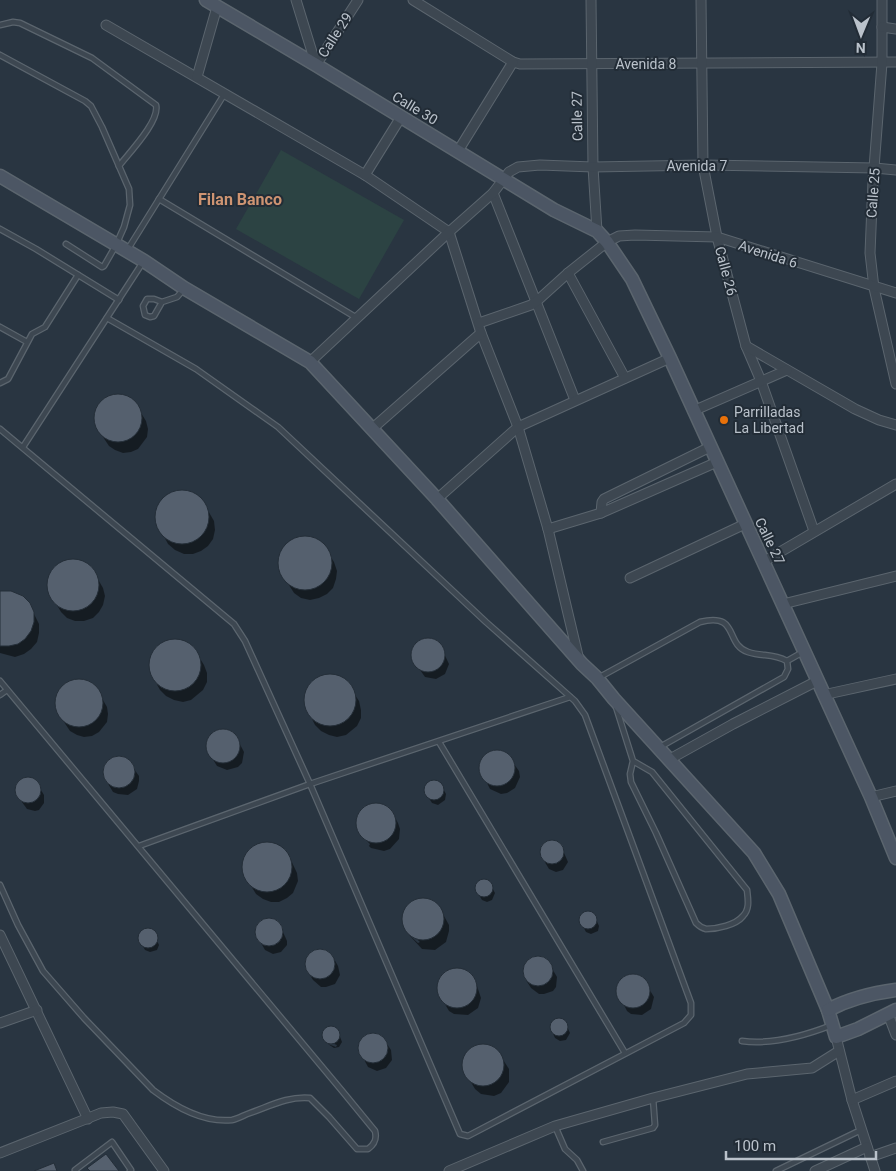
<svg xmlns="http://www.w3.org/2000/svg" width="896" height="1171" font-family="Roboto,sans-serif">
	<style>
		.green { fill: #2c4343 }
		.shadow { fill: #0007 }
		.building { fill: #55606e; stroke: #242e38 }
		.lines { fill: none; stroke-linecap: round; stroke-linejoin: round }
		.service-casing { stroke: #5b656e; stroke-width: 7 }
		.minor-casing { stroke: #5b656e; stroke-width: 11 }
		.secondary-casing { stroke: #5b656e; stroke-width: 15 }
		.service { stroke: #3d4751; stroke-width: 4.5 }
		.minor { stroke: #3d4751; stroke-width: 9 }
		.secondary { stroke: #4c5664; stroke-width: 12 }
		.food-dot { fill: #e8710a; stroke: #222c36; stroke-width: 2 }
		.labels { text-anchor: middle; stroke-width: 4; stroke-linejoin: round; paint-order: stroke }
		.street-label { font-size: 14px; fill: #bac2cb; stroke: #222c36 }
		.poi-label { font-size: 14px; fill: #bac2cb; stroke: #222c36; text-anchor: start }
		.quarter-label { font-size: 16px; font-weight: bold; fill: #ce9472; stroke: #222c36 }
	</style>
	<rect width="100%" height="100%" fill="#293541"/>
	<polygon class="green" points="281,150 404,220 359,299 236,229"/>
	<g class="shadow">
		<polygon points="122,395 129,398 135,403 146,421 148,429 147,437 138,449 131,452 123,453 115,450 109,446 97,428 95,420 97,408 102,402 109,397"/>
		<polygon points="183,491 192,493 203,502 214,521 215,530 213,539 208,546 201,551 193,554 184,554 175,550 168,544 158,525 156,516 158,507 166,497 174,493"/>
		<polygon points="305,537 314,539 322,544 334,562 337,571 336,579 333,588 327,594 319,598 310,600 301,598 294,593 282,574 279,566 280,557 283,549 289,543 297,538"/>
		<polygon points="75,561 83,563 92,569 103,588 105,596 103,605 99,612 93,618 84,621 75,621 67,618 61,612 50,593 49,585 50,576 59,565 66,562"/>
		<polygon points="0,593 29,604 39,624 39,633 37,642 31,649 24,654 15,657 0,653"/>
		<polygon points="176,639 185,641 192,646 204,665 207,673 207,682 203,690 191,700 183,702 174,700 166,696 160,690 154,679 150,664 151,656 156,648 163,643"/>
		<polygon points="429,639 436,641 440,645 449,664 445,674 436,679 425,677 413,660 412,651 414,646 423,640"/>
		<polygon points="325,676 333,676 340,678 347,683 359,701 361,710 361,718 357,726 346,735 337,737 329,735 321,731 315,725 305,705 305,697 310,685 317,679"/>
		<polygon points="83,680 90,683 96,688 107,707 108,714 107,722 99,732 92,736 84,737 77,735 70,731 58,713 56,706 56,697 60,690 65,684 72,681"/>
		<polygon points="222,729 234,733 244,752 242,763 238,767 227,770 217,766 206,748 206,743 211,734"/>
		<polygon points="498,751 506,753 519,771 520,777 515,788 507,793 501,794 490,789 480,769 483,758 493,752"/>
		<polygon points="117,757 127,759 139,776 139,781 137,789 128,795 118,794 113,792 104,777 105,766 107,762"/>
		<polygon points="31,778 35,780 44,795 44,803 39,810 35,811 27,809 16,794 16,786 23,779"/>
		<polygon points="432,781 440,783 446,794 445,800 438,805 432,803 425,792 427,784"/>
		<polygon points="370,805 383,805 393,814 398,823 400,829 399,839 390,849 384,851 371,848 365,842 369,846 370,844 361,835 358,829 358,816 362,810"/>
		<polygon points="551,841 558,843 561,846 568,862 563,870 556,872 549,869 540,854 544,844"/>
		<polygon points="261,843 275,844 282,848 288,854 297,873 298,881 293,893 287,898 279,902 271,902 263,899 256,894 245,876 244,861 247,853 253,847"/>
		<polygon points="484,880 489,882 495,893 492,900 487,902 482,900 476,890 479,882"/>
		<polygon points="415,900 427,900 434,902 439,907 449,925 449,931 446,942 435,950 422,949 409,935 418,943 420,942 408,931 408,933 405,928 403,916 405,910"/>
		<polygon points="588,912 594,915 599,926 598,931 591,934 586,932 580,921 583,914"/>
		<polygon points="269,919 279,923 287,941 287,945 281,952 273,954 265,950 256,934 256,929 260,922"/>
		<polygon points="148,930 153,932 159,945 157,950 150,952 145,950 139,939 142,932"/>
		<polygon points="323,950 333,957 338,966 340,975 335,984 326,987 321,987 313,980 308,972 306,962 313,952"/>
		<polygon points="537,957 547,960 557,977 556,987 553,991 544,994 539,994 531,988 526,980 524,970 528,962"/>
		<polygon points="462,970 473,977 477,986 481,998 478,1008 468,1015 454,1014 449,1011 439,994 439,981 449,971"/>
		<polygon points="629,976 638,977 643,979 654,997 651,1009 642,1015 631,1014 627,1011 618,993 621,983"/>
		<polygon points="560,1019 565,1022 570,1033 566,1040 560,1041 555,1038 550,1027 554,1020"/>
		<polygon points="331,1027 337,1029 342,1042 339,1047 334,1048 328,1044 336,1047 337,1045 326,1041 323,1036 326,1028"/>
		<polygon points="372,1034 383,1038 391,1050 392,1060 386,1068 377,1071 368,1067 359,1050 360,1042 363,1038"/>
		<polygon points="480,1045 486,1045 498,1052 509,1069 509,1082 501,1093 494,1096 481,1094 475,1089 465,1072 464,1062 470,1050"/>
	</g>
	<g class="building">
		<circle cx="118" cy="418" r="24"/>
		<circle cx="182" cy="517" r="27"/>
		<circle cx="305" cy="563" r="27"/>
		<circle cx="73" cy="585" r="26"/>
		<polygon points="0,591 11,591 23,596 30,603 34,612 34,622 31,631 25,639 18,644 9,646 0,646"/>
		<circle cx="428" cy="655" r="17"/>
		<circle cx="175" cy="665" r="26"/>
		<circle cx="330" cy="700" r="26"/>
		<circle cx="79" cy="703" r="24"/>
		<circle cx="223" cy="746" r="17"/>
		<circle cx="497" cy="768" r="18"/>
		<circle cx="119" cy="772" r="16"/>
		<circle cx="28" cy="790" r="13"/>
		<circle cx="434" cy="790" r="10"/>
		<circle cx="376" cy="823" r="20"/>
		<circle cx="552" cy="852" r="12"/>
		<circle cx="267" cy="867" r="25"/>
		<circle cx="484" cy="888" r="9"/>
		<circle cx="423" cy="919" r="21"/>
		<circle cx="588" cy="920" r="9"/>
		<circle cx="269" cy="932" r="14"/>
		<circle cx="148" cy="938" r="10"/>
		<circle cx="320" cy="964" r="15"/>
		<circle cx="538" cy="971" r="15"/>
		<circle cx="457" cy="988" r="20"/>
		<circle cx="633" cy="991" r="17"/>
		<circle cx="559" cy="1027" r="9"/>
		<circle cx="331" cy="1035" r="9"/>
		<circle cx="373" cy="1048" r="15"/>
		<circle cx="483" cy="1065" r="21"/>
		<polygon points="106,1154 119,1171 90,1171 87,1168"/>
		<polygon points="54,1163 57,1171 34,1171"/>
	</g>
	<g class="lines">
		<g class="service-casing">
			<g id="service">
				<path d="M0 25 13 22 20 23 92 58 156 105C160 121 129 153 119 166"/>
				<polyline points="0,55 85,101 91,106 102,127 129,189 130,205 124,227 116,245 104,266 102,267 66,244"/>
				<polyline points="159,199 357,318"/>
				<polyline points="0,229 36,249 119,300"/>
				<polyline points="128,249 225,93"/>
				<polyline points="162,302 154,316 150,317 145,315 143,306 147,299 154,299 162,302 177,297 184,289"/>
				<polyline points="0,327 27,342"/>
				<polyline points="0,383 8,379 32,334 45,327 78,275"/>
				<polyline points="0,429 234,624 245,641 310,784 460,1134 468,1136 684,1023 691,1015 691,1003 585,715 575,701 486,622 278,427 196,369 107,318"/>
				<polyline points="23,447 143,262"/>
				<path d="M598 678 700 622C740 612 724 644 748 652 763 657 772 653 787 661"/>
				<path d="M0 681 343 1092 375 1131C377 1139 375 1144 368 1149H357L329 1117 310 1098C288 1096 270 1106 250 1113 244 1115 238 1119 232 1120 204 1123 174 1106 153 1090L84 1018 43 971 18 925 0 885"/>
				<polyline points="0,695 7,690"/>
				<path d="M616 707 633 761 630 774 631 782 656 833 696 923C699 926 702 928 706 929 717 929 736 925 743 916 750 909 748 899 747 890L652 772 633 761"/>
				<polyline points="439,742 625,1053"/>
				<polyline points="660,747 784,677 788,669 787,661 803,652"/>
				<polyline points="139,846 310,784 570,697"/>
				<path d="M742 1041C773 1045 804 1036 832 1025"/>
				<polyline points="555,1126 565,1149 577,1160 583,1171"/>
				<polyline points="603,1142 653,1128 655,1125 653,1098"/>
				<polyline points="76,1171 75,1170 112,1142 131,1170 130,1171"/>
				<polyline points="776,1171 861,1130"/>
			</g>
		</g>
		<g class="minor-casing">
			<g id="minor">
				<polyline points="296,0 316,65"/>
				<polyline points="413,0 513,62 520,64 896,62"/>
				<polyline points="591,0 593,167 597,231"/>
				<polyline points="701,0 703,165 717,237 746,346 761,381 814,531"/>
				<polyline points="882,0 882,63 873,181 870,253 874,288 896,384"/>
				<polyline points="106,25 365,175 449,232 481,333 518,427 548,529 579,660"/>
				<polyline points="882,27 896,29"/>
				<polyline points="316,65 358,0"/>
				<polyline points="197,77 217,7"/>
				<polyline points="458,151 513,62"/>
				<polyline points="365,175 401,117"/>
				<polyline points="493,193 575,400"/>
				<polyline points="568,273 625,378"/>
				<polyline points="479,323 531,305 537,301 568,273 607,242 619,236 635,235 717,237 896,293"/>
				<polyline points="746,346 855,409 879,420 896,425"/>
				<polyline points="310,362 449,232 493,193 509,172 518,167 540,165 593,167 703,165 875,168 896,170"/>
				<polyline points="693,411 787,370"/>
				<polyline points="373,428 481,333"/>
				<polyline points="437,499 518,427 670,358"/>
				<polyline points="601,513 602,502 604,499 710,447"/>
				<polyline points="548,529 601,513 717,462"/>
				<polyline points="763,562 896,484"/>
				<polyline points="630,578 745,524"/>
				<polyline points="783,604 896,576"/>
				<polyline points="823,695 896,679"/>
				<polyline points="670,759 733,724 817,681"/>
				<polyline points="871,797 896,791"/>
				<polyline points="0,935 88,1119"/>
				<polyline points="888,1014 896,1035"/>
				<polyline points="0,1023 37,1010"/>
				<polyline points="836,1037 852,1100 875,1171"/>
				<polyline points="852,1100 896,1081"/>
				<polyline points="0,1153 101,1113 113,1112 123,1114 164,1171"/>
				<polyline points="870,1157 896,1148"/>
				<polyline points="449,1171 555,1126 653,1098 747,1074 812,1068 839,1051"/>
				<polyline points="815,1171 867,1147"/>
			</g>
		</g>
		<g class="secondary-casing">
			<g id="secondary">
				<polyline points="206,0 316,65 554,210 597,231 607,242 632,279 670,358 871,797 896,858"/>
				<polyline points="0,176 144,261 184,288 310,362 437,499 582,664 597,678 614,699 754,853 779,894 828,1010 836,1037 858,1029 896,1010"/>
				<path d="M828 1010C849 999 873 993 896 990"/>
			</g>
		</g>
		<use href="#service" class="service"/>
		<use href="#minor" class="minor"/>
		<use href="#secondary" class="secondary"/>
	</g>
	<circle class="food-dot" cx="724" cy="420" r="5"/>
	<g class="labels">
		<g class="street-label">
			<text transform="translate(335 35) rotate(-57)" y="5">Calle 29</text>
			<text x="646" y="69">Avenida 8</text>
			<text transform="translate(415 108) rotate(31)" y="5">Calle 30</text>
			<text transform="translate(577 116) rotate(-91)" y="5">Calle 27</text>
			<text x="697" y="171">Avenida 7</text>
			<text transform="translate(873 193) rotate(-86)" y="5">Calle 25</text>
			<text transform="translate(768 254) rotate(18)" y="5">Avenida 6</text>
			<text transform="translate(726 271) rotate(75)" y="5">Calle 26</text>
			<text transform="translate(770 541) rotate(64)" y="5">Calle 27</text>
		</g>
		<g class="poi-label">
			<text x="734" y="417">Parrilladas<tspan x="734" dy="16">La Libertad</tspan></text>
		</g>
		<g class="quarter-label">
			<text x="240" y="205">Filan Banco</text>
		</g>
	</g>
	<g transform="translate(861 35) rotate(181)" stroke="#222c36" stroke-width="4" paint-order="stroke">
	<path d="M0-4L9 19L0 12L-9 19Z" fill="#bac2cb"/>
	<text y="-8" font-size="14" font-weight="bold" text-anchor="middle" fill="#bac2cb">N</text>
	</g>
	<path d="M726 1151v8h150v-8" fill="none" stroke="#bac2cb" stroke-width="2.5"/>
	<text x="734" y="1151" font-size="15" fill="#bac2cb" stroke="#222c36" stroke-width="4" paint-order="stroke">100 m</text>
</svg>
